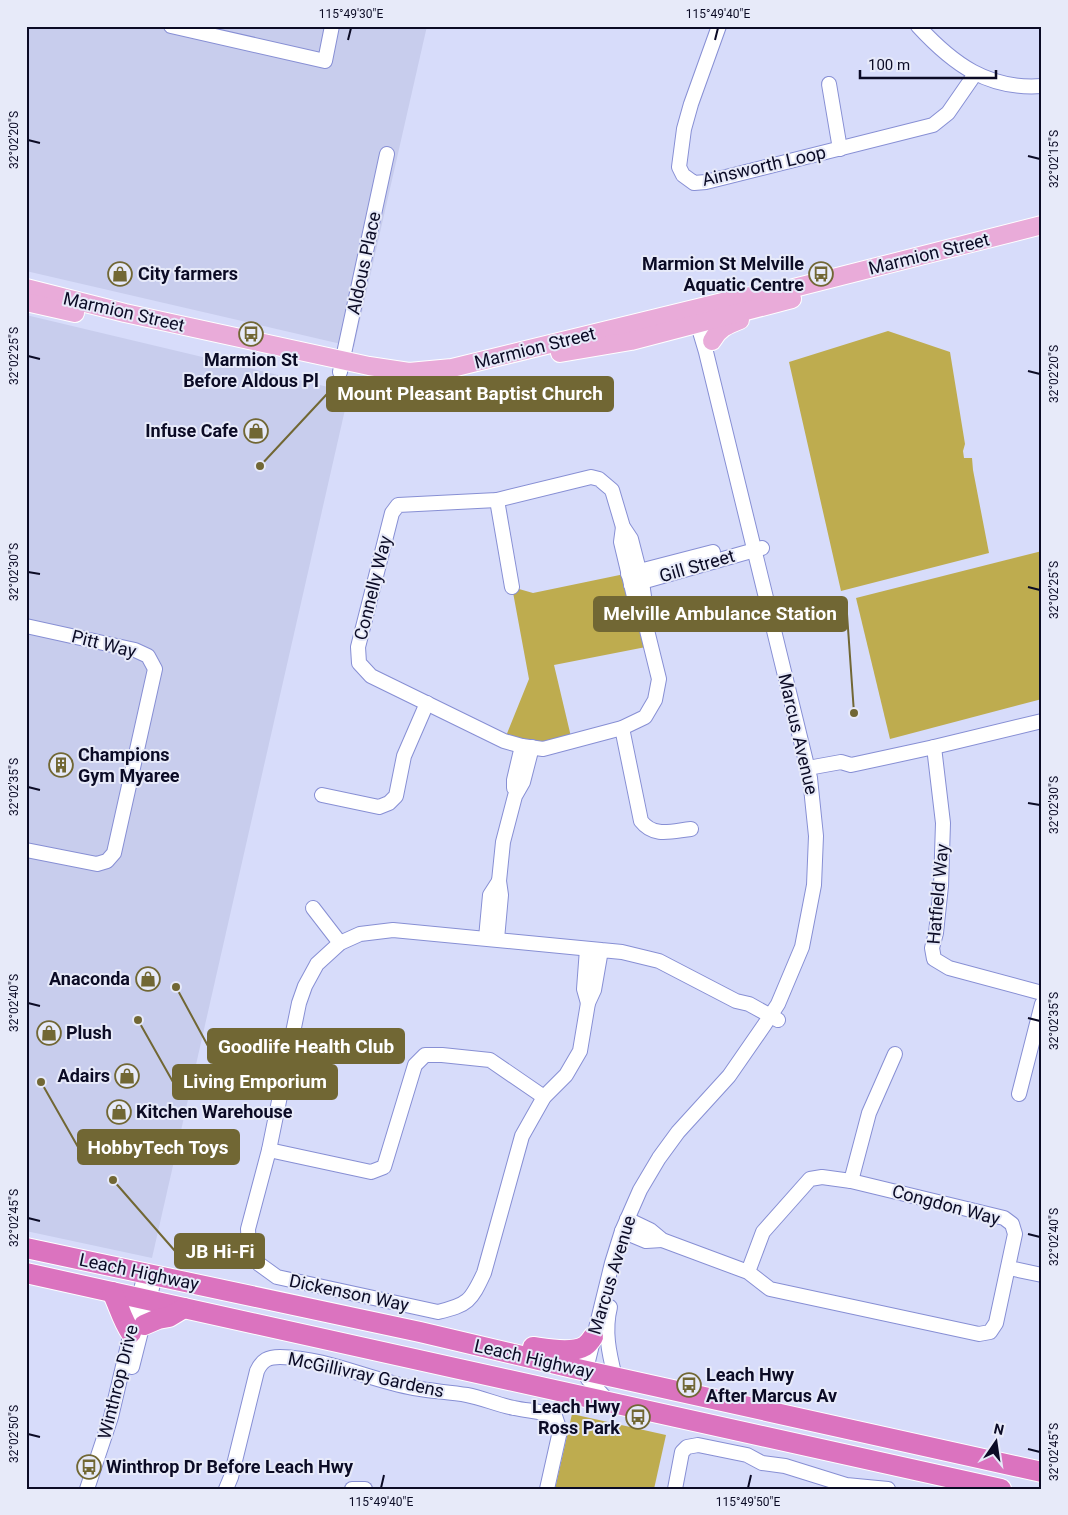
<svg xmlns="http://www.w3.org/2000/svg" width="1068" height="1515" font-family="Roboto,sans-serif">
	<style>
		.built { fill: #c8cded }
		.green { fill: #beac4f }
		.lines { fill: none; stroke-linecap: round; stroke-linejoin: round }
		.minor-casing { stroke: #878fd4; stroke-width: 16 }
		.major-casing { stroke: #fff; stroke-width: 20 }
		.highway-casing { stroke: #fff; stroke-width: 22 }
		.minor { stroke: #fff; stroke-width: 14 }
		.major { stroke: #e9abd9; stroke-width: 18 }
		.highway { stroke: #db73bf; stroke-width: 20 }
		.ticks { fill: none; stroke: #0b0b25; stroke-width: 2 }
		.labels { text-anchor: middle; stroke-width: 4; stroke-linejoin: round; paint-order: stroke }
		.street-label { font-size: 18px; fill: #0b0b25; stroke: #e7eaf9 }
		.poi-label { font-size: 18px; font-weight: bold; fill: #0b0b25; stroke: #e7eaf9; text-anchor: start }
		.leader { fill: none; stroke: #716734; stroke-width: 2 }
		.callout-dot { fill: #716734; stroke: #e7eaf9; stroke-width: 2 }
		.callout { fill: #716734; stroke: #716734; stroke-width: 2 }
		.callout-label { font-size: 19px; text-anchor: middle; font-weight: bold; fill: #fff }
		.neatline { fill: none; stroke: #0b0b25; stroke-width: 2 }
		.ticks-label { font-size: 12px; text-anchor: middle; fill: #0b0b25 }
	</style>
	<rect width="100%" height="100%" fill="#d7dcfa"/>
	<g class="built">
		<polygon points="26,26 427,26 354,347 26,271"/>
		<polygon points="26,315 349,392 152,1258 26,1231"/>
	</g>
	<g class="green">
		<polygon points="888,331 950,352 965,444 963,451 964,458 972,458 973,470 989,553 841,591 789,362"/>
		<polygon points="1042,551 1042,699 890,739 856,598"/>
		<polygon points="639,571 651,646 554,665 572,741 543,749 504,741 529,679 512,587 533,593"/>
		<polygon points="572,1414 666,1435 654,1489 555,1489"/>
	</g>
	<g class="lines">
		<g class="minor-casing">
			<g id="minor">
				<polyline points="171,26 325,61 332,26"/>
				<polyline points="719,26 691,104 684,129 679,167 683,175 694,183 706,182 933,125 948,113 975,74"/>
				<path d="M918 26C953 64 988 90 1042 86"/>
				<polyline points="829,84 840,149"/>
				<polyline points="340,372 387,154"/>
				<polygon points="591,477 599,479 612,490 623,527 631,539 642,582 645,604 643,614 659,679 655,700 645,717 622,728 543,749 522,746 504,741 371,676 359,663 358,647 392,513 398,505 497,500"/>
				<polyline points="497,500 512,587"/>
				<polyline points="623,527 621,542 636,605 643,614"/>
				<polyline points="628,574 713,552"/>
				<polyline points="631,585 762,548"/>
				<polyline points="26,626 135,650 148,656 155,669 114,853 107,861 97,864 26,850"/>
				<path d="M622 728 641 821C654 838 672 831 691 829"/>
				<polyline points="934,747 943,823 941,886 936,933 932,948 934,959 949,968 1042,993"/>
				<polyline points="808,768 841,762 851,765 934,747 1042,721"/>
				<polyline points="514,788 514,780 522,746"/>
				<polyline points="322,795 379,807 389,803 396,796 404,756 427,703"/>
				<polyline points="313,908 340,943"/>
				<polyline points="486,938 490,895 499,881"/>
				<polyline points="497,939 501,895 499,881 503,842 515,796 523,782 532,747"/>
				<polyline points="587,949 584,989 588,1003"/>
				<path d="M601 950 594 990 588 1003 580 1051 566 1075 544 1097 522 1136 484 1273C471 1301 468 1305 438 1312L277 1277 259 1264 249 1249 248 1229 269 1150 299 1003 305 986 317 964 340 943 360 934 393 930 622 952 659 961 736 1001 749 1004 778 1020"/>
				<polyline points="1019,1094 1042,1004"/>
				<polyline points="269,1150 371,1172 384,1167 415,1065 425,1055 442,1055 490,1060 544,1097"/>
				<polyline points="851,1181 869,1113 895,1054"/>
				<polyline points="627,1219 650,1230 662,1240 748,1272 770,1289 979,1334 990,1332 996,1323 1015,1234 1012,1224 1004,1218 851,1181 822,1177 810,1179 763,1232 748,1272"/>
				<polyline points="622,1231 646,1241 662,1240"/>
				<polyline points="1009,1268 1042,1275"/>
				<path d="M610 1307C604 1331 609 1353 615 1377"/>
				<polyline points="132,1367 155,1276"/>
				<polyline points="608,1401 588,1379 588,1361 612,1263 622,1231 640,1190 659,1158 678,1132 729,1076 765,1024 778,1004 802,947 814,885 816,836 810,778 706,352 695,315"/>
				<polyline points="87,1489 111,1417 145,1273"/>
				<path d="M226 1489 231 1477 257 1371C262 1360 268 1357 280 1357 327 1358 369 1380 414 1388 431 1391 449 1392 467 1395 483 1398 498 1405 514 1408 528 1411 542 1411 555 1416L560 1431 547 1489"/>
				<polyline points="352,1489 365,1489"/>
				<polyline points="675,1489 682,1452 687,1447 698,1445 747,1455 762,1463 785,1466 846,1485 888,1489"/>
			</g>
		</g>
		<g class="major-casing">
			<g id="major">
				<polyline points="26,288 125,313 369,366 409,372 452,368 739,298 782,291 1042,225"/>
				<polyline points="26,302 75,313"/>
				<path d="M712 341C718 329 727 325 740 320"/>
				<polyline points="560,353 631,341 792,299"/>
			</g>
		</g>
		<g class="highway-casing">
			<g id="highway">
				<polyline points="26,1248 420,1332 573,1368 1042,1472"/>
				<polyline points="26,1273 1001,1489"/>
				<path d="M112 1292C119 1306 122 1320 131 1333"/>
				<polyline points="144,1325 158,1319 169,1317 184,1308"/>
				<path d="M533 1347C547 1349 572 1354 585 1346 588 1344 591 1340 593 1337"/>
			</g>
		</g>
		<use href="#minor" class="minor"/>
		<use href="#major" class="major"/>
		<use href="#highway" class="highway"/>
	</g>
	<path class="ticks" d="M348 40 351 28M715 40 718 28M28 140 40 143M1028 156 1040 159M28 356 40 359M1028 371 1040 374M28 572 40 574M1028 587 1040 590M28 787 40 790M1028 803 1040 805M28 1003 40 1006M1028 1018 1040 1021M28 1218 40 1221M1028 1234 1040 1237M28 1434 40 1437M1028 1449 1040 1452M381 1488 384 1475M748 1488 751 1475"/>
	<defs>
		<g id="shop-ring" transform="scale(1.25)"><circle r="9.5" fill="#e7eaf9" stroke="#716734" stroke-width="1.5"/><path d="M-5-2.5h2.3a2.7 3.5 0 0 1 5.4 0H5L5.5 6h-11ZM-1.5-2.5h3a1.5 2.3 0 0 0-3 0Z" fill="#716734"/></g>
		<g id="bus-ring" transform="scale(1.25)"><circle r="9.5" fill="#e7eaf9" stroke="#716734" stroke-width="1.5"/><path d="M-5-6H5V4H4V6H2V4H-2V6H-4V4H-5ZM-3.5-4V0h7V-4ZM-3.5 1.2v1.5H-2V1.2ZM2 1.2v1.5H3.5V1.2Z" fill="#716734"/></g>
		<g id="building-ring" transform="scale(1.25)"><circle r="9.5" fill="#e7eaf9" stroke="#716734" stroke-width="1.5"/><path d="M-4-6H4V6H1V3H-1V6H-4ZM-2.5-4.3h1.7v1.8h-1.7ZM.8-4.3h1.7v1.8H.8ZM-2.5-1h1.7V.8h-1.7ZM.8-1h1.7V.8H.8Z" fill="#716734"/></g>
	</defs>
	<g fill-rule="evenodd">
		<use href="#shop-ring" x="120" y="274"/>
		<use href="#bus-ring" x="821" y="274"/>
		<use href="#bus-ring" x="251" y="334"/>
		<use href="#shop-ring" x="256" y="431"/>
		<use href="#building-ring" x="61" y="765"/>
		<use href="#shop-ring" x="148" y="979"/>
		<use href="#shop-ring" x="49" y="1033"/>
		<use href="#shop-ring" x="127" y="1076"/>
		<use href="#shop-ring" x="119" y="1112"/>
		<use href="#bus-ring" x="689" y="1385"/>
		<use href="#bus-ring" x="638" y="1417"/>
		<use href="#bus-ring" x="89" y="1467"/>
	</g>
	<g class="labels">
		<g class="street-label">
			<text transform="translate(764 166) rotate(-13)" y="6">Ainsworth Loop</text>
			<text transform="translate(929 254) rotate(-14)" y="6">Marmion Street</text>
			<text transform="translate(364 263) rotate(-78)" y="6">Aldous Place</text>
			<text transform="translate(124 312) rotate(13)" y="6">Marmion Street</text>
			<text transform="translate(535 348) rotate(-14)" y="6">Marmion Street</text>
			<text transform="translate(697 566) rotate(-16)" y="6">Gill Street</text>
			<text transform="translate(373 588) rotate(-76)" y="6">Connelly Way</text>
			<text transform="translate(104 644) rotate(14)" y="6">Pitt Way</text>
			<text transform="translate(798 734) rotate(77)" y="6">Marcus Avenue</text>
			<text transform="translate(938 894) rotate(-85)" y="6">Hatfield Way</text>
			<text transform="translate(946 1205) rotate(15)" y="6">Congdon Way</text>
			<text transform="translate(139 1272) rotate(12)" y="6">Leach Highway</text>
			<text transform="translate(612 1275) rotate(-73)" y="6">Marcus Avenue</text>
			<text transform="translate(349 1293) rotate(12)" y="6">Dickenson Way</text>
			<text transform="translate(534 1359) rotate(13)" y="6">Leach Highway</text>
			<text transform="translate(366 1375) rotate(12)" y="6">McGillivray Gardens</text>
			<text transform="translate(118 1382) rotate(-76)" y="6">Winthrop Drive</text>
		</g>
		<g class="poi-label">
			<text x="804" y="270" text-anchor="end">Marmion St Melville<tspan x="804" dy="21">Aquatic Centre</tspan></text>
			<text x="138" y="280">City farmers</text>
			<text x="251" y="366" text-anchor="middle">Marmion St<tspan x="251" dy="21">Before Aldous Pl</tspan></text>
			<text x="238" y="437" text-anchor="end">Infuse Cafe</text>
			<text x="78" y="761">Champions<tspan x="78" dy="21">Gym Myaree</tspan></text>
			<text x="130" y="985" text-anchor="end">Anaconda</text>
			<text x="66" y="1039">Plush</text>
			<text x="110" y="1082" text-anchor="end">Adairs</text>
			<text x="136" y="1118">Kitchen Warehouse</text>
			<text x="706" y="1381">Leach Hwy<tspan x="706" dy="21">After Marcus Av</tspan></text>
			<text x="620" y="1413" text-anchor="end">Leach Hwy<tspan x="620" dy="21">Ross Park</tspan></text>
			<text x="106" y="1473">Winthrop Dr Before Leach Hwy</text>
		</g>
	</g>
	<path class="leader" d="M260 466L327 394M854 713L847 614M176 987L208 1046M138 1020L173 1082M41 1082L78 1147M113 1180L175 1251"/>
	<g class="callout-dot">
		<circle cx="260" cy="466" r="5"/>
		<circle cx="854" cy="713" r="5"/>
		<circle cx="176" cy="987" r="5"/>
		<circle cx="138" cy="1020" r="5"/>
		<circle cx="41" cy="1082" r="5"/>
		<circle cx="113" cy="1180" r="5"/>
	</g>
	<g class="callout">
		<rect x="327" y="377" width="286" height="34" rx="5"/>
		<rect x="594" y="597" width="253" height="34" rx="5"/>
		<rect x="208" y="1029" width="196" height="34" rx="5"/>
		<rect x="173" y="1065" width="164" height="34" rx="5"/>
		<rect x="78" y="1130" width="161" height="34" rx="5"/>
		<rect x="175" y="1234" width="89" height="34" rx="5"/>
	</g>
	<g class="callout-label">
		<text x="470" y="400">Mount Pleasant Baptist Church</text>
		<text x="720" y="620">Melville Ambulance Station</text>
		<text x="306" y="1053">Goodlife Health Club</text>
		<text x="255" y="1088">Living Emporium</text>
		<text x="158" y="1154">HobbyTech Toys</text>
		<text x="220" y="1258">JB Hi-Fi</text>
	</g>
	<rect width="1068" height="1515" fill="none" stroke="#e7eaf9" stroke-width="55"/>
	<g transform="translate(996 1442) rotate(13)" stroke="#e7eaf9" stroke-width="4" paint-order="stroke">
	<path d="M0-4L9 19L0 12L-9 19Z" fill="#0b0b25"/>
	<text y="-8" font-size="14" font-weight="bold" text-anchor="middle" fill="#0b0b25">N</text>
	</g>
	<path d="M860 70v8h136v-8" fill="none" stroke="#0b0b25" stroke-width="2.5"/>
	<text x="868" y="70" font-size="15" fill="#0b0b25" stroke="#e7eaf9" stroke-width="4" paint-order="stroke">100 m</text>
	<rect x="28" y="28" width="1012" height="1460" class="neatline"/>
	<g class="ticks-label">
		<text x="351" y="18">115°49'30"E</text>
		<text x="718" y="18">115°49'40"E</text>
		<text transform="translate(14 140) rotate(-90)" y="4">32°02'20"S</text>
		<text transform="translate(1054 159) rotate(-90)" y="4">32°02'15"S</text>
		<text transform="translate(14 356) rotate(-90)" y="4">32°02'25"S</text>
		<text transform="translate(1054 374) rotate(-90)" y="4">32°02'20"S</text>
		<text transform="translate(14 572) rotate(-90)" y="4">32°02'30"S</text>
		<text transform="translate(1054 590) rotate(-90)" y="4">32°02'25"S</text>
		<text transform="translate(14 787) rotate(-90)" y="4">32°02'35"S</text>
		<text transform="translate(1054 805) rotate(-90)" y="4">32°02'30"S</text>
		<text transform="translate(14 1003) rotate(-90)" y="4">32°02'40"S</text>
		<text transform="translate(1054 1021) rotate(-90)" y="4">32°02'35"S</text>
		<text transform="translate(14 1218) rotate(-90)" y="4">32°02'45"S</text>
		<text transform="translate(1054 1237) rotate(-90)" y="4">32°02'40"S</text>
		<text transform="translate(14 1434) rotate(-90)" y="4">32°02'50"S</text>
		<text transform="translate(1054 1452) rotate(-90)" y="4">32°02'45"S</text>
		<text x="381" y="1506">115°49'40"E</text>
		<text x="748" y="1506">115°49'50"E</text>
	</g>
</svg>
